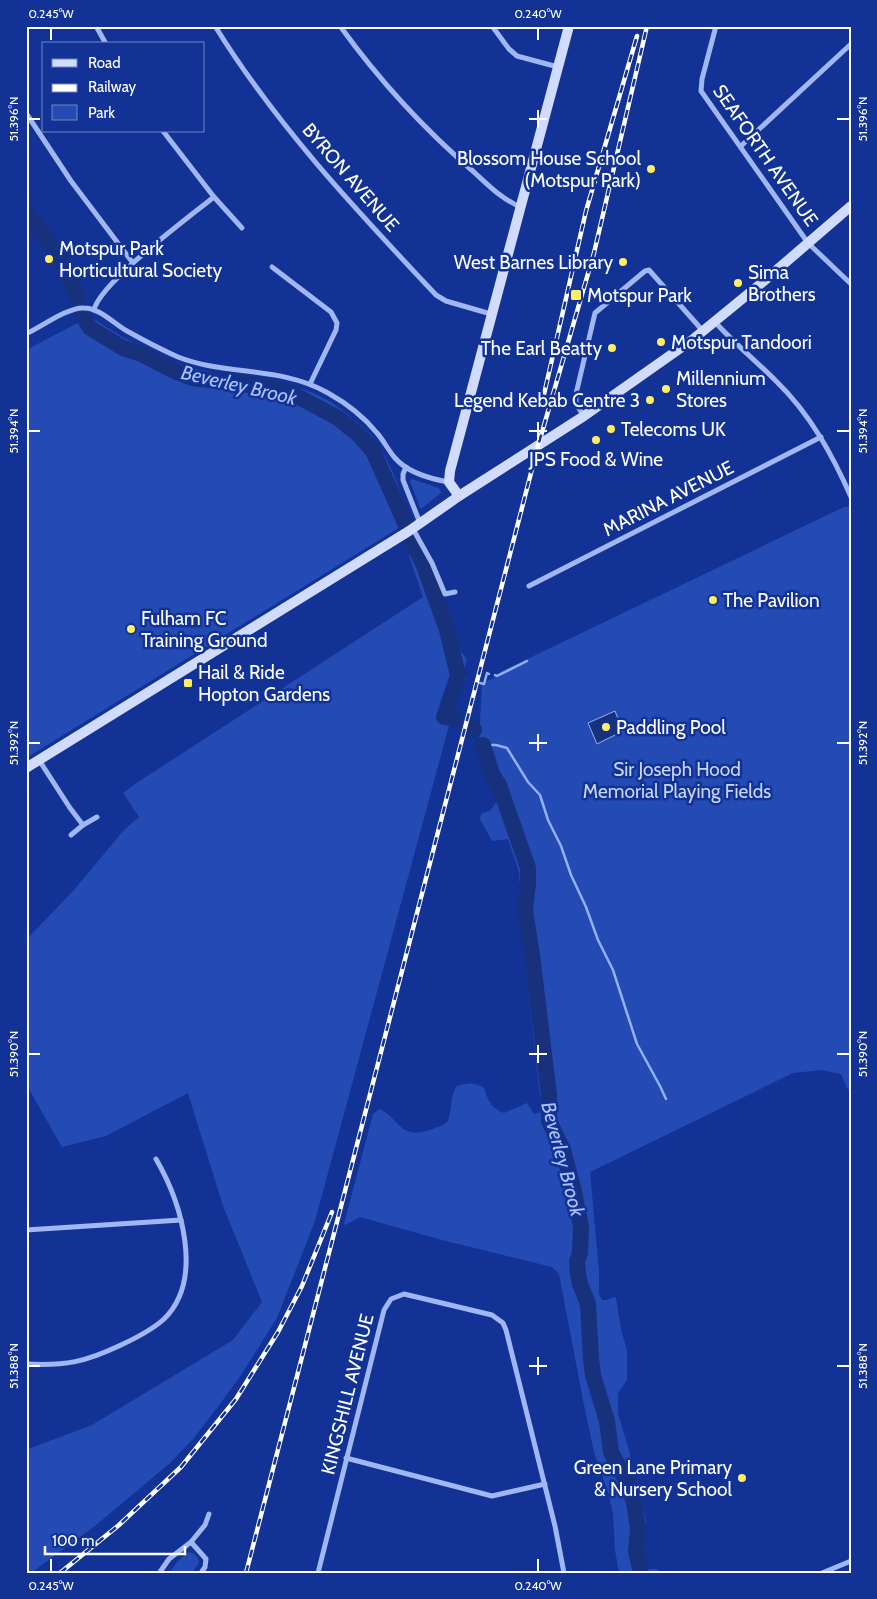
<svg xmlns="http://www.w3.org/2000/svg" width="877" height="1599" font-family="Cabin,sans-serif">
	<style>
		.green { fill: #244bb4 }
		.water { fill: #18317c; stroke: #93aff6 }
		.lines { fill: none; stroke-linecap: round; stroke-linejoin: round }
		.stream { stroke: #93aff6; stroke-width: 2.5 }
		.river { stroke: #18317c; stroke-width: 16 }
		.street { stroke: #a1b7f3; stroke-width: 5 }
		.secondary { stroke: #d0dbfd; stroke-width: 10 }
		.rail-casing { stroke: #fff; stroke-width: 4.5 }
		.rail { stroke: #123395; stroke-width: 2.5; stroke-dasharray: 8; stroke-linecap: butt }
		.ticks { fill: none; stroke: #fff; stroke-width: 2 }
		.poi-dot { fill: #ffee63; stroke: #123395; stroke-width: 2 }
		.labels { text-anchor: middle; stroke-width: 5; stroke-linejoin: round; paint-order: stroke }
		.street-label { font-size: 19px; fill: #fff; stroke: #123395 }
		.poi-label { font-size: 19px; fill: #fff; stroke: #123395; text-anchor: start }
		.park-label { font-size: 19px; fill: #c9d7fd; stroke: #123395 }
		.water-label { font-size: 20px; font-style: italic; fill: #adc2fa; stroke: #123395 }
		.neatline { fill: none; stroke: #fff; stroke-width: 2 }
		.ticks-label { font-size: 12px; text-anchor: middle; fill: #fff }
	</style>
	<rect width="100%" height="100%" fill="#123395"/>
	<g class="green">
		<path d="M94 319C126 340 162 362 200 370 244 380 289 378 329 401 336 405 342 410 348 415 356 422 366 429 373 438 392 462 400 492 410 521L26 758V350L76 324Z"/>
		<polygon points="412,479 439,488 441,493 422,508 420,508 410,481"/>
		<path d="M851 506V1092L847 1088 841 1074 822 1070 793 1073 590 1172 599 1271V1294L602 1300H607L614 1297 616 1298 621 1329 627 1351V1380L618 1393V1413L630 1454 635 1502 642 1504 646 1521 645 1530 639 1537 644 1567 646 1569H657L660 1573H619L615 1550 613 1514 609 1495 594 1452 583 1400 559 1274 552 1267 442 1240 360 1217 345 1225 344 1224 373 1114 380 1109C402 1121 400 1142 435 1128 441 1126 448 1124 449 1117 453 1104 449 1100 457 1086 468 1083 474 1082 484 1088 488 1100 491 1109 504 1113L527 1103 534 1114 545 1111 540 1095 526 972 519 872 508 839 492 841 480 819 481 814 491 810 497 801 480 757 479 744 482 683 494 678V675L844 507Z"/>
		<polygon points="418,549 420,550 427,565 455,645 467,659 315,1221 277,1318 241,1375 217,1408 193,1439 170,1463 95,1526 31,1573 26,1573 26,1450 92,1425 233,1340 262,1302 223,1206 188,1093 106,1136 62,1147 26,1084 26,940 74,890 124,830 139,817 123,793 135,784 423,597 409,556 410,552"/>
		<path d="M189 1552C195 1554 198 1556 199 1563L192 1573H169L178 1561Z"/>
	</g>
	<polygon class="water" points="615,711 623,731 597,744 588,723"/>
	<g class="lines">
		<g class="stream">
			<polyline points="495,675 497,676 527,661"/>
			<polyline points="457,677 464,679"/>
			<polyline points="480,683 484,684 487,673 489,674"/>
			<polyline points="483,745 496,745 507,748 528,782 540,795 548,820 561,846 571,875 586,907 598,940 613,970 637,1044 660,1086 666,1099"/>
		</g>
		<g class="river">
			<path d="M26 212C47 238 67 266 77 297"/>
			<polyline points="83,316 90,328 123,348 141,354 172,370 192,378 266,387 293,394 338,418 360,436 373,451 406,525"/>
			<polyline points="411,539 424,566 447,630 458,675 444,717 455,719"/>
			<polyline points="470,727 474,730"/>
			<polyline points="483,745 492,774 499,785 528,868 528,883 525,910 532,955 549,1095 549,1121 563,1150 574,1191 581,1227 580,1253 577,1261 578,1274 580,1284 588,1304 591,1359 593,1375 607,1421 611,1452 627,1482 634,1503 638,1528 636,1552 641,1573"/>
		</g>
		<g class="street">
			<polyline points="96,26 106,44"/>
			<path d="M215 26C276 125 357 211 436 295L446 301 491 314"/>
			<path d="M340 26C379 80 425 130 475 173 489 186 503 200 521 207"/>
			<polyline points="492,26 509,49 517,56 558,67"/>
			<polyline points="716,26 702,79 701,91 808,243 851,284"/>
			<polyline points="26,113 71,181 133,263"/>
			<polyline points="163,131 214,197 242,228"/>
			<polyline points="741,146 851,44"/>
			<polyline points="272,267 331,312 337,323 336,330 310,384"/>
			<path d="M94 310C100 283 189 217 214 197"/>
			<path d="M715 322C734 343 756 361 776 381 810 414 832 454 851 497"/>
			<path d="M26 334C41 327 68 307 84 308 100 308 114 324 127 331 143 340 160 349 178 357 226 376 282 366 328 393 346 403 364 417 377 433 384 441 388 450 395 458 407 472 431 479 449 482"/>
			<polyline points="584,416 576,404 576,394 595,313 645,271 649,270 703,331"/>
			<polyline points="406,467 403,474 403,480 420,523"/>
			<polyline points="413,529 432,563 445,594 455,592"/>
			<polyline points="529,586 821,437"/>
			<polyline points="39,760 70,808 83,825 97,817"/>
			<polyline points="71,835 83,825"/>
			<polyline points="26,1230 181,1220"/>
			<path d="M26 1364C66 1366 85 1362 121 1345 136 1338 152 1330 164 1319 205 1279 181 1202 156 1159"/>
			<polyline points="346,1458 492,1496 545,1484"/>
			<polyline points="160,1572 169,1559 191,1542"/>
			<polyline points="201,1573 205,1567 206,1559 191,1542 205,1525 209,1514"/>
			<polyline points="318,1573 384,1310 391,1299 404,1294 492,1315 503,1323 506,1330 555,1526 564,1573"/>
			<polyline points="822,1573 851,1561"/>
		</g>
		<g class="secondary">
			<polyline points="459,496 449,482 450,471 569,26"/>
			<polyline points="26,768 409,531 459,496 584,416 692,340 764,281 851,206"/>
		</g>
		<g class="rail-casing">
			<g id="rail">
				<polyline points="542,403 586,211 637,36"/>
				<polyline points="60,1573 119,1525 181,1467 236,1399 278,1332 302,1286 332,1212"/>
				<polyline points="246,1573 538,446 594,253 647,26"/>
			</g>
		</g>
		<use href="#rail" class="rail"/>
	</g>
	<path class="ticks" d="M51 28V40M538 28V40M538 110V128M28 119H40M529 119H547M837 119H850M538 422V440M28 431H40M529 431H547M837 431H850M538 734V751M28 743H40M529 743H547M837 743H850M538 1045V1063M28 1054H40M529 1054H547M837 1054H850M538 1357V1375M28 1366H40M529 1366H547M837 1366H850M51 1559V1572M538 1559V1572"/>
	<g class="poi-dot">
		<circle cx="651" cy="169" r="5"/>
		<circle cx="49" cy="259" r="5"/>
		<circle cx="623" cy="262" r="5"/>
		<circle cx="738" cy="283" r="5"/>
		<rect x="570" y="289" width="12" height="12" rx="2.5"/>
		<circle cx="661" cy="342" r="5"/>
		<circle cx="612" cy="348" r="5"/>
		<circle cx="666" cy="389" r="5"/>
		<circle cx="650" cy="400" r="5"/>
		<circle cx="611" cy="429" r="5"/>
		<circle cx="596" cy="440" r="5"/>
		<circle cx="713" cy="600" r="5"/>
		<circle cx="131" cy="629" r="5"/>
		<rect x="183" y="678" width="10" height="10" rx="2.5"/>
		<circle cx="606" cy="727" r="5"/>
		<circle cx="742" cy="1478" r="5"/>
	</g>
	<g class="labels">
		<g class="street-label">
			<text transform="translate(766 155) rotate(55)" y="7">SEAFORTH AVENUE</text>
			<text transform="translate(351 177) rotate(49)" y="7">BYRON AVENUE</text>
			<text transform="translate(668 498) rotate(-27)" y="7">MARINA AVENUE</text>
			<text transform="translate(347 1394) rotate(-76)" y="7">KINGSHILL AVENUE</text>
		</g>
		<g class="poi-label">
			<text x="641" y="165" text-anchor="end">Blossom House School<tspan x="641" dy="22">(Motspur Park)</tspan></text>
			<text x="59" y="255">Motspur Park<tspan x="59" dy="22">Horticultural Society</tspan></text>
			<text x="613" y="269" text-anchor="end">West Barnes Library</text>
			<text x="748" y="279">Sima<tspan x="748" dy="22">Brothers</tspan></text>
			<text x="587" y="302">Motspur Park</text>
			<text x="671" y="349">Motspur Tandoori</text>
			<text x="602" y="355" text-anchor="end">The Earl Beatty</text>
			<text x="676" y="385">Millennium<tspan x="676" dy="22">Stores</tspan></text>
			<text x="640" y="407" text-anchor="end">Legend Kebab Centre 3</text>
			<text x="621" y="436">Telecoms UK</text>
			<text x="596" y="466" text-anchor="middle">JPS Food &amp; Wine</text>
			<text x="723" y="607">The Pavilion</text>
			<text x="141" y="625">Fulham FC<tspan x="141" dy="22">Training Ground</tspan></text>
			<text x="198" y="679">Hail &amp; Ride<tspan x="198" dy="22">Hopton Gardens</tspan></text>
			<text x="616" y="734">Paddling Pool</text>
			<text x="732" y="1474" text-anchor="end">Green Lane Primary<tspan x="732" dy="22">&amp; Nursery School</tspan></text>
		</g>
		<g class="park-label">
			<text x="677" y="776">Sir Joseph Hood<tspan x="677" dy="22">Memorial Playing Fields</tspan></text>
		</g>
		<g class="water-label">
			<text transform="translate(239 385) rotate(13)" y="7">Beverley Brook</text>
			<text transform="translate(563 1159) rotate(75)" y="7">Beverley Brook</text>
		</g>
	</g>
	<rect width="877" height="1599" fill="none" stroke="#123395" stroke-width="55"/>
	<rect x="42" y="42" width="162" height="90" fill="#123395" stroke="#7185bf"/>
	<rect x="52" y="59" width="25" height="8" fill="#d0dbfd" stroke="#7185bf"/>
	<text x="88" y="68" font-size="15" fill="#ffffff">Road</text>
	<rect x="52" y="84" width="25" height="8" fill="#ffffff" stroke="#7185bf"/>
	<text x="88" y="92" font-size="15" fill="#ffffff">Railway</text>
	<rect x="52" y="105" width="25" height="15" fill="#244bb4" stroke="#7185bf"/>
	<text x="88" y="118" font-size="15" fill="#ffffff">Park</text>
	<path d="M45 1546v8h140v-8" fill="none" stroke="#ffffff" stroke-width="2.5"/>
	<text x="52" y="1546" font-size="15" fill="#ffffff" stroke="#123395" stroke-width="4" paint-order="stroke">100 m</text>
	<rect x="28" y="28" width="822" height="1544" class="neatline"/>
	<g class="ticks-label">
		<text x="51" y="18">0.245°W</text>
		<text x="538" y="18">0.240°W</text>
		<text transform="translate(14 119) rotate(-90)" y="4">51.396°N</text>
		<text transform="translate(863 119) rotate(-90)" y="4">51.396°N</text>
		<text transform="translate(14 431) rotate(-90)" y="4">51.394°N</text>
		<text transform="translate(863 431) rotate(-90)" y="4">51.394°N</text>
		<text transform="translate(14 743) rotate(-90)" y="4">51.392°N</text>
		<text transform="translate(863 743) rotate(-90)" y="4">51.392°N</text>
		<text transform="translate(14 1054) rotate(-90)" y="4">51.390°N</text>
		<text transform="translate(863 1054) rotate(-90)" y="4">51.390°N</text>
		<text transform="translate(14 1366) rotate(-90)" y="4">51.388°N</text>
		<text transform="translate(863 1366) rotate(-90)" y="4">51.388°N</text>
		<text x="51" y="1590">0.245°W</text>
		<text x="538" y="1590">0.240°W</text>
	</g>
</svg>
